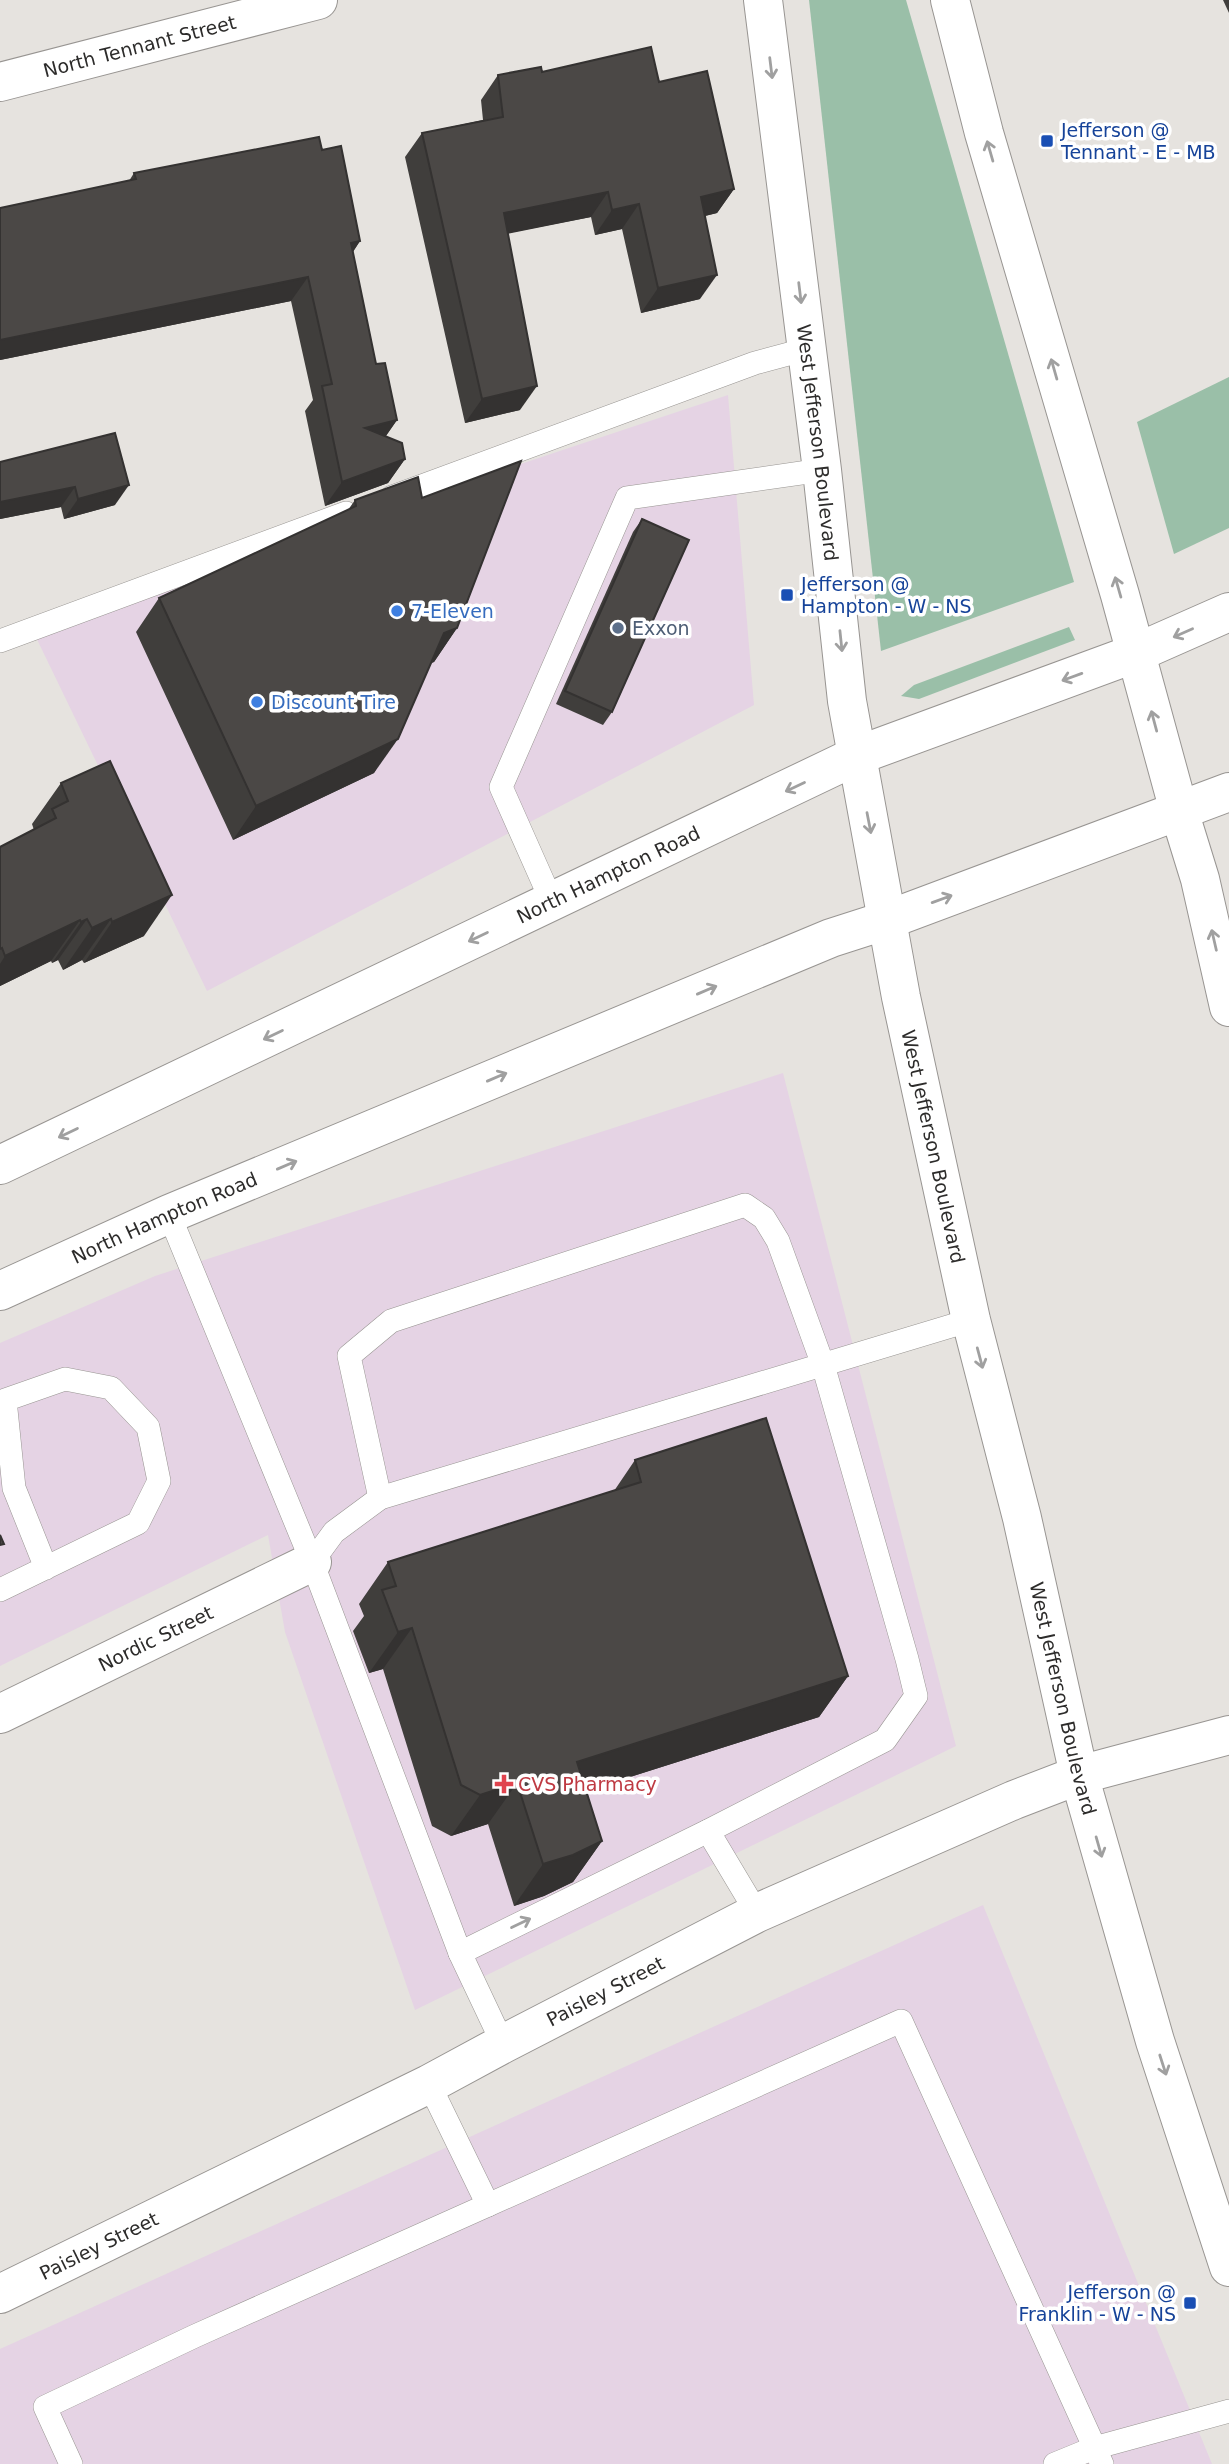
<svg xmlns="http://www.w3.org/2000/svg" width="1229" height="2464" font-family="'DejaVu Sans',sans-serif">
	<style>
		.commercial { fill: #e5d3e4 }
		.green { fill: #9abfa8 }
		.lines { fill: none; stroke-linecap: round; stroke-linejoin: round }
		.service-casing { stroke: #989592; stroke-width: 24 }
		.minor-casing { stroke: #989592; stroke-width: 40 }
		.secondary-casing { stroke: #989592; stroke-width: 40 }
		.service { stroke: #fff; stroke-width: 23 }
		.minor { stroke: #fff; stroke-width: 38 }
		.secondary { stroke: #fff; stroke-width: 38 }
		.wall { fill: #403e3c }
		.shaded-wall { fill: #343231 }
		.building { fill: #4b4846; stroke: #343231; stroke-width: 2 }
		.oneway { stroke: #a0a0a0 }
		.transit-dot { fill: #1a4fb4; stroke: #fff; stroke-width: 2.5 }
		.shop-dot { fill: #3f7fe0; stroke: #fff; stroke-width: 2.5 }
		.service-dot { fill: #5c6f8a; stroke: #fff; stroke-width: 2.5 }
		.health-dot { fill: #e0444e; stroke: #fff; stroke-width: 2.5 }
		.labels { text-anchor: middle; stroke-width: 7; stroke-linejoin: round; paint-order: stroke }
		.street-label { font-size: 19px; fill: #2d2c2b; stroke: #fff }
		.transit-label { font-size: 19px; fill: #164399; stroke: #fff; text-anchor: start }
		.shop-label { font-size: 19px; fill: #366cbe; stroke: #fff; text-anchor: start }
		.service-label { font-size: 19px; fill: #4e5e75; stroke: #fff; text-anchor: start }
		.health-label { font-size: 19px; fill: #be3a42; stroke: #fff; text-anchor: start }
	</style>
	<rect width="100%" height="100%" fill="#e6e3df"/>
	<g class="commercial">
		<polygon points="728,395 754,705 207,991 31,627"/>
		<polygon points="783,1073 956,1746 415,2010 285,1632 268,1535 0,1666 0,1343 155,1276"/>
		<polygon points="983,1905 1212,2464 0,2464 0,2349"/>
	</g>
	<g class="green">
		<polygon points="809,0 906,0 1074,582 881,651"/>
		<polygon points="1229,377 1229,528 1174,554 1137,422"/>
		<polygon points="1069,627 1075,640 919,699 901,696 914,685"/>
	</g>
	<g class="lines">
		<g class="service-casing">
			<g id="service">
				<polyline points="392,497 755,363 807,349"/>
				<polyline points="0,641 346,513"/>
				<polyline points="552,902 501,787 627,498 822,470"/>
				<polyline points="169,1214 312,1562"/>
				<polyline points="380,1498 349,1356 391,1321 745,1205 764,1218 778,1241 823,1365 907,1659 916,1696 885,1740 708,1831 460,1953"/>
				<polyline points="0,1590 138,1523 159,1481 148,1427 111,1388 65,1379 5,1400 14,1488 46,1568"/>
				<polyline points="708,1831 757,1913"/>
				<polyline points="503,2044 460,1953 312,1562 334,1532 380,1498 971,1320"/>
				<polyline points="488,2205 901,2021 1102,2464"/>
				<polyline points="71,2464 45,2407 195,2336 488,2205 429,2084"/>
				<polyline points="1055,2464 1094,2448 1229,2411"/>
			</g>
		</g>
		<g class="minor-casing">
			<g id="minor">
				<path id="s1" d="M0 82 318 0"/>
				<path id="s2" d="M0 1714 312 1562"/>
				<path id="s3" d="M0 2294 429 2084 503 2044 757 1913 1014 1800 1079 1775 1229 1735"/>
			</g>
		</g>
		<g class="secondary-casing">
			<g id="secondary">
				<path id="s4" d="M763 0 822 470 847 701 901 997 971 1320 1022 1518 1079 1775 1155 2041 1229 2267"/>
				<polyline points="950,0 984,133 1120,595 1179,811 1200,879 1229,1007"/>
				<path id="s5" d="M0 1165 856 756 1136 653 1229 612"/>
				<path id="s6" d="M0 1291 169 1214 831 938 887 920 1229 792"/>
			</g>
		</g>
		<use href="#service" class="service"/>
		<use href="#minor" class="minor"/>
		<use href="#secondary" class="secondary"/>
	</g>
	<g class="wall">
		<polygon points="1223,0 1229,0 1229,13"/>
		<polygon points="542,72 659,82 734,189 717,213 705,216 700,299 641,313 622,229 595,235 591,217 508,233 520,410 465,423 405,157 422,133 483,120 481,100 498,75"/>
		<polygon points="322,150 360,241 353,252 376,364 397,420 386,436 405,459 388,483 325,506 305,411 313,400 291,301 0,360 0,208 129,181 134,173"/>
		<polygon points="115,433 115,505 64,519 61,507 0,519 0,462"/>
		<polygon points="422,498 457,628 434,662 431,663 374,773 233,840 136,632 159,598 348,510 355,500"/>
		<polygon points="642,519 612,712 603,725 556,704 633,532"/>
		<polygon points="61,783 144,936 84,963 82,960 63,970 58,960 52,963 51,961 0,986 0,847 34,830 32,824"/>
		<polygon points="635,1460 848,1676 819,1717 586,1791 602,1841 573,1882 544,1896 514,1906 488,1824 451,1836 432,1826 383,1669 369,1673 353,1631 364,1616 359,1604 388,1562 614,1491"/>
	</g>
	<g class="shaded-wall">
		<polygon points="734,189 717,213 684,221 701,197"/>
		<polygon points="608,192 591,217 487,238 504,213"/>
		<polygon points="639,204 622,229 595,235 612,210"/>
		<polygon points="360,241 343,266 351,243"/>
		<polygon points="717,275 700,299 641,313 658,288"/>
		<polygon points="308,277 291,301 0,360 0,340"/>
		<polygon points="537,386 520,410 465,423 482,399"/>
		<polygon points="397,420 380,444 365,428"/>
		<polygon points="405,459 388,483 325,506 342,482"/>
		<polygon points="129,485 115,505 64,519 78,499"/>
		<polygon points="75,487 61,507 0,519 0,502"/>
		<polygon points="457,628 434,662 420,667 444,633"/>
		<polygon points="398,739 374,773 233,840 256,806"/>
		<polygon points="172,895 144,936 84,963 112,922"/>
		<polygon points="87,919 58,960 52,963 81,922"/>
		<polygon points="111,919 82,960 63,970 92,928"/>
		<polygon points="80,920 51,961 0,986 0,964 5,956"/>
		<polygon points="412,1628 383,1669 369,1673 398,1632"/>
		<polygon points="848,1676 819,1717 548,1803 577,1762"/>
		<polygon points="517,1783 488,1824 451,1836 480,1795"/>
		<polygon points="602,1841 573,1882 544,1896 514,1906 543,1864"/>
	</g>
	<g class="building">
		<polygon points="651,47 659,82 707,71 734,189 701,197 717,275 658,288 639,204 612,210 608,192 504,213 537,386 482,399 422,133 503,117 498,75 541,67 542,72"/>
		<polygon points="319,137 322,150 341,146 360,241 351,243 376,364 385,363 397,420 365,428 402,443 405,459 342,482 322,386 332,384 308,277 0,340 0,208 136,179 134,173"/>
		<polygon points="115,433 129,485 78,499 75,487 0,502 0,462"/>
		<polygon points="521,461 457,628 444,633 398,739 256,806 159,598 356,506 355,500 418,477 422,498"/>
		<polygon points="642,519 689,540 612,712 565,691"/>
		<polygon points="110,761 172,895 112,922 111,919 92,928 87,919 81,922 80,920 5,956 2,948 0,949 0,847 56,818 52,809 68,801 61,783"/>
		<polygon points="766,1418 848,1676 577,1762 602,1841 573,1855 543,1864 517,1783 480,1795 461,1785 412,1628 398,1632 382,1590 396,1586 388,1562 641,1482 635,1460"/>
		<polygon points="0,1535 4,1544 0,1545"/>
	</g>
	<defs><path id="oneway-shaft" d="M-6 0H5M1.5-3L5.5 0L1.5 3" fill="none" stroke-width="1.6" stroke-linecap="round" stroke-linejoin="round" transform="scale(1.75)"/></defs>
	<g class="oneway">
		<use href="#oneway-shaft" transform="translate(771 68) rotate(83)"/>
		<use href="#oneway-shaft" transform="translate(990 151) rotate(-106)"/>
		<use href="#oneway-shaft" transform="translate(800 293) rotate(83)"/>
		<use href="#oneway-shaft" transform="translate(1054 369) rotate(-106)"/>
		<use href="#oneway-shaft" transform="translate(1118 587) rotate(-106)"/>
		<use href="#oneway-shaft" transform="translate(1183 633) rotate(156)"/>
		<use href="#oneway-shaft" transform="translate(841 641) rotate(84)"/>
		<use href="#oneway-shaft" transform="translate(1072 677) rotate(160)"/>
		<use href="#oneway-shaft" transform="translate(1154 721) rotate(-105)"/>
		<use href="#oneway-shaft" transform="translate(795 787) rotate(155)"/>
		<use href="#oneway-shaft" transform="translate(869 823) rotate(79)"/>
		<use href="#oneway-shaft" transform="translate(942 899) rotate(-20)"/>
		<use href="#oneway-shaft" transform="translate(478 937) rotate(154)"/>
		<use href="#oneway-shaft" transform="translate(1214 940) rotate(-103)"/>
		<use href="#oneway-shaft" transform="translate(707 990) rotate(-23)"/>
		<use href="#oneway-shaft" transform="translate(273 1035) rotate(154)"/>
		<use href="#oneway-shaft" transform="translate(497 1077) rotate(-23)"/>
		<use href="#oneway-shaft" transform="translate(68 1133) rotate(154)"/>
		<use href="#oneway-shaft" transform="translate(287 1165) rotate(-23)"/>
		<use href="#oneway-shaft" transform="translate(980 1358) rotate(75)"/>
		<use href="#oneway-shaft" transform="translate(1099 1847) rotate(74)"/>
		<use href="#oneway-shaft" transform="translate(521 1923) rotate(-26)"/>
		<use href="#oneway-shaft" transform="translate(1163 2065) rotate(72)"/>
	</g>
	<g class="transit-dot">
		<rect x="1040" y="134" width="14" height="14" rx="3.5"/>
		<rect x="780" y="588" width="14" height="14" rx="3.5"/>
		<rect x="1183" y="2296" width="14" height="14" rx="3.5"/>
	</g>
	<g class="shop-dot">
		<circle cx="397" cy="611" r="7"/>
		<circle cx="257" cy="702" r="7"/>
	</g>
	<circle class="service-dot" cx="618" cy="628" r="7"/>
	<path class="health-dot" d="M500.5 1773.5h7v7h7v7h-7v7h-7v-7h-7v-7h7z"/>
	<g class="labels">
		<g class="street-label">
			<text dy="7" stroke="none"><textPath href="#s1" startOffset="144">North Tennant Street</textPath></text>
			<text dy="7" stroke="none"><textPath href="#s4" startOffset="446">West Jefferson Boulevard</textPath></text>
			<text dy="7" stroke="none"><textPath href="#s5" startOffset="674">North Hampton Road</textPath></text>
			<text dy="7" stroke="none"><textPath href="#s4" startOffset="1160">West Jefferson Boulevard</textPath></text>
			<text dy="7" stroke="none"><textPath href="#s6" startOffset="180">North Hampton Road</textPath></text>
			<text dy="7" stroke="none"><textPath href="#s2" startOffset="173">Nordic Street</textPath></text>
			<text dy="7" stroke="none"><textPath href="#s4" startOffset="1727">West Jefferson Boulevard</textPath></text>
			<text dy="7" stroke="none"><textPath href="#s3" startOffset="677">Paisley Street</textPath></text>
			<text dy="7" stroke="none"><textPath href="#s3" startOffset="110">Paisley Street</textPath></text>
		</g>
		<g class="transit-label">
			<text x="1061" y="137">Jefferson @<tspan x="1061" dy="22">Tennant - E - MB</tspan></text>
			<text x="801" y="591">Jefferson @<tspan x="801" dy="22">Hampton - W - NS</tspan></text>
			<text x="1176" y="2299" text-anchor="end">Jefferson @<tspan x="1176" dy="22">Franklin - W - NS</tspan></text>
		</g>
		<g class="shop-label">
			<text x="411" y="618">7-Eleven</text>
			<text x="271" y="709">Discount Tire</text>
		</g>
		<g class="service-label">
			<text x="632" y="635">Exxon</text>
		</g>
		<g class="health-label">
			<text x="518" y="1791">CVS Pharmacy</text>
		</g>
	</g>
</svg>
